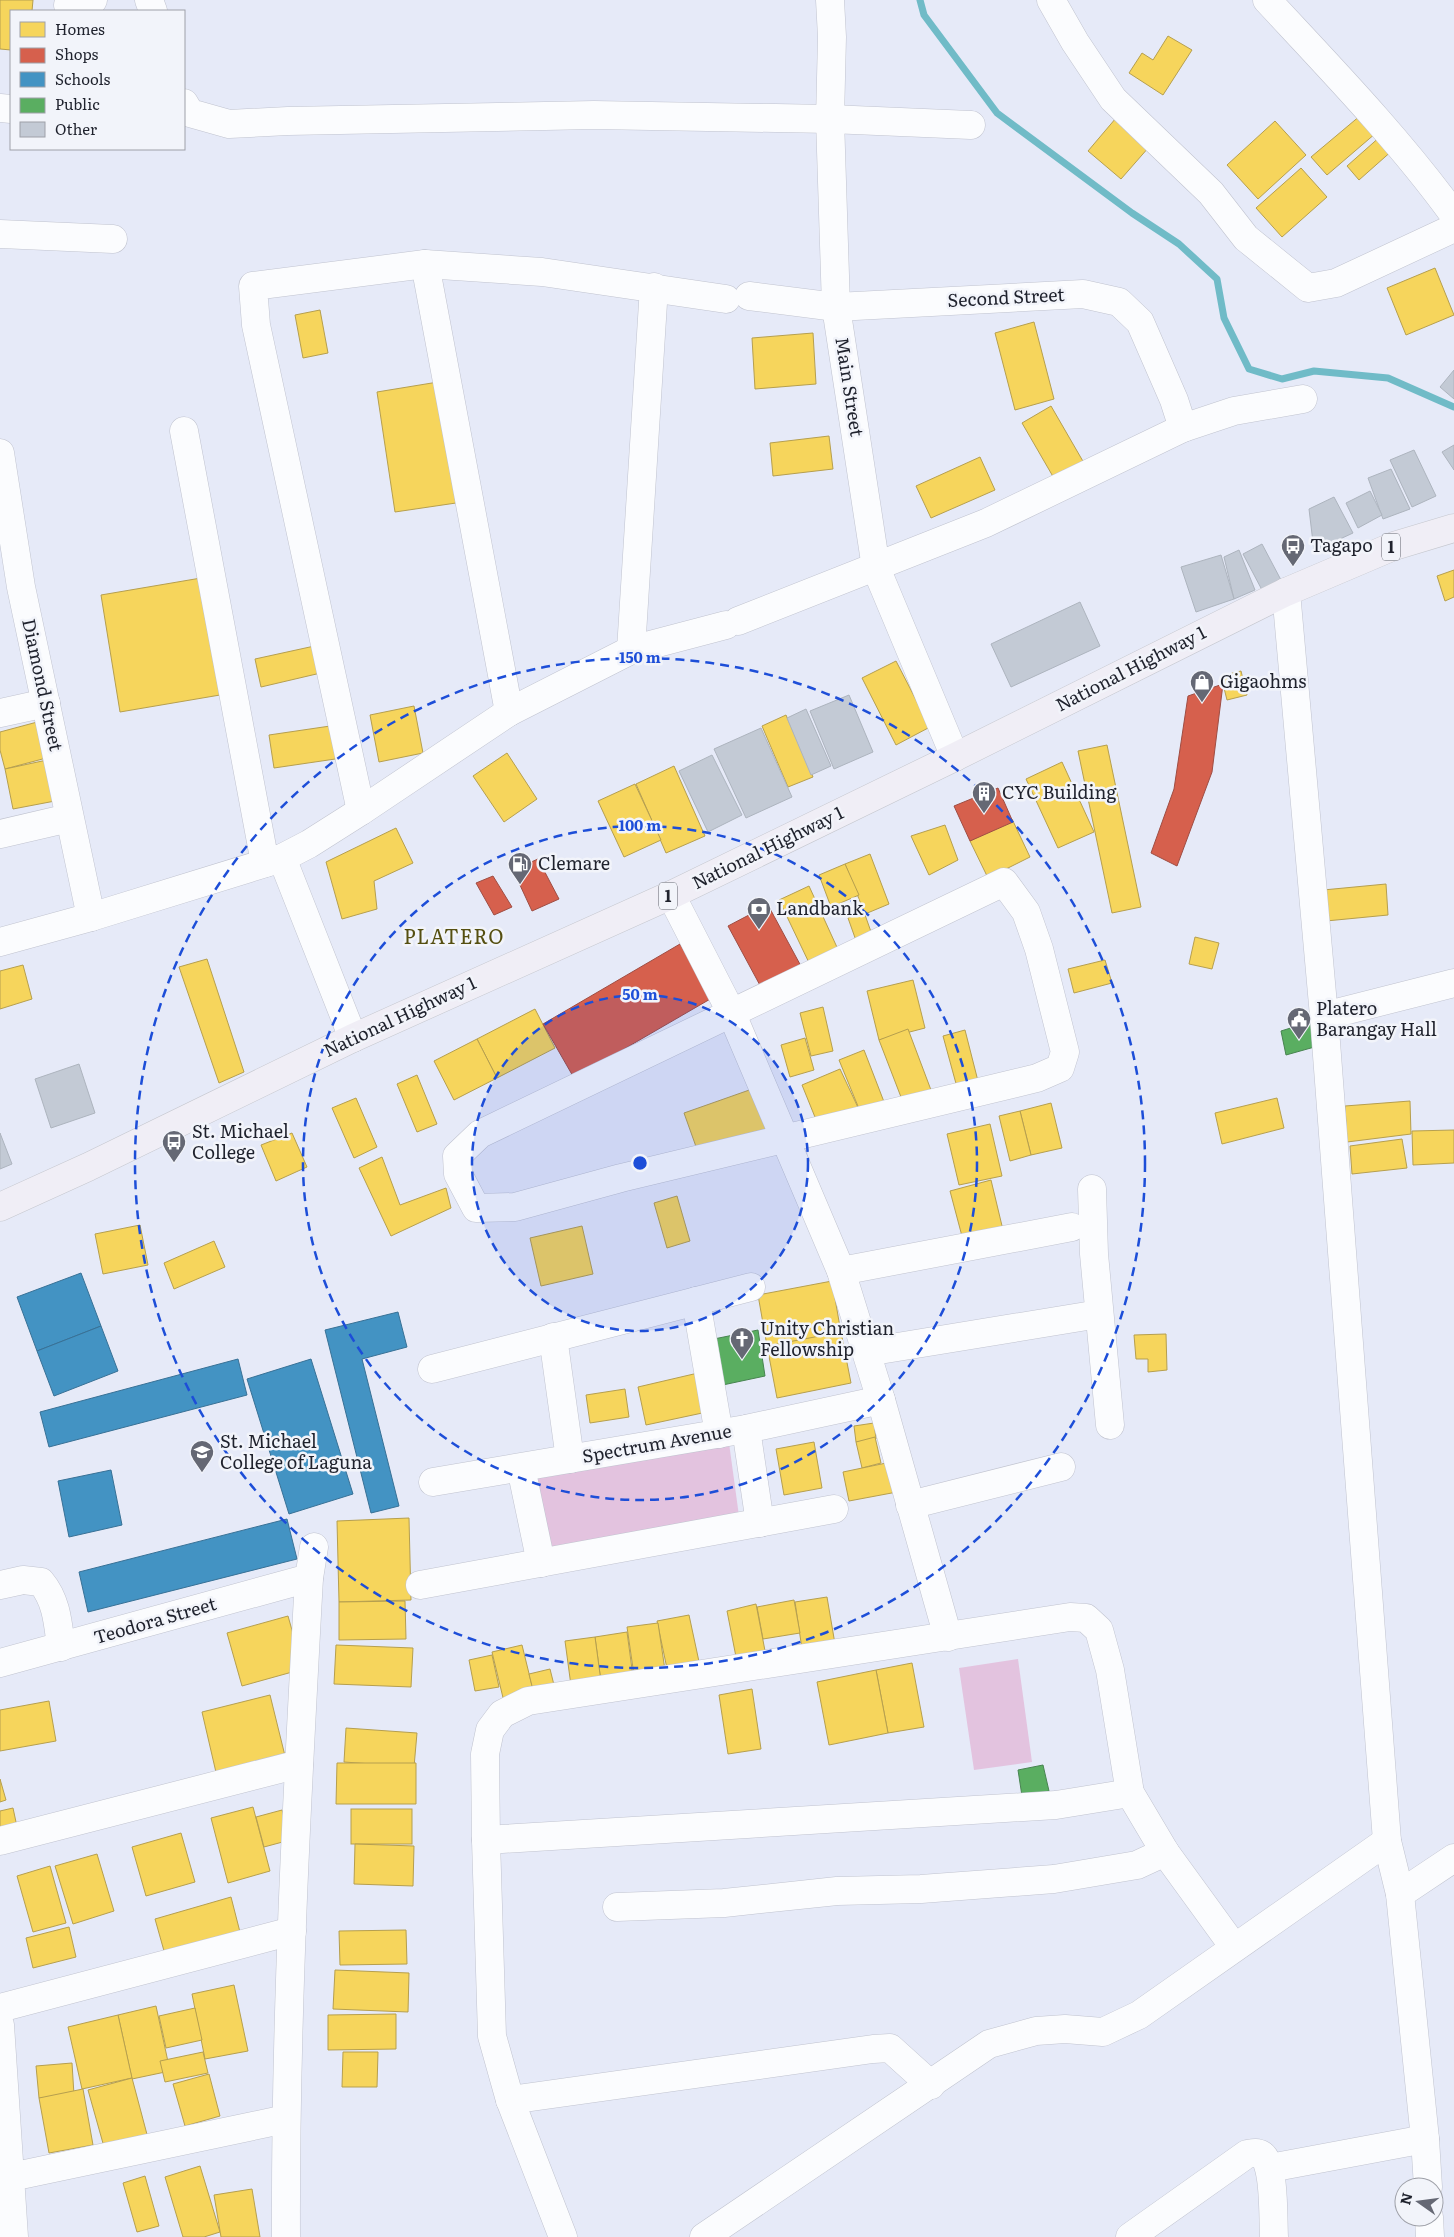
<svg xmlns="http://www.w3.org/2000/svg" width="1454" height="2237" font-family="Literata,serif">
	<style>
		.green { fill: #e3c3df }
		.homes { fill: #f6d55c; stroke: #b69f4e }
		.shops { fill: #d6604d; stroke: #9f4d43 }
		.schools { fill: #4393c3; stroke: #387196 }
		.public { fill: #5aae61; stroke: #488451 }
		.lines { fill: none; stroke-linecap: round; stroke-linejoin: round }
		.stream { stroke: #70bbc7; stroke-width: 7 }
		.building { fill: #c3cad5; stroke: #adb4be }
		.minor-casing { stroke: #c0c3cf; stroke-width: 29 }
		.highway-casing { stroke: #c5c7ce; stroke-width: 29 }
		.minor { stroke: #fbfcfe; stroke-width: 28 }
		.highway { stroke: #f0eef6; stroke-width: 28 }
		.ring { fill: none; stroke: #1d4ed8; stroke-width: 2.5; stroke-dasharray: 9 6 }
		.labels { text-anchor: middle; stroke-width: 5; stroke-linejoin: round; paint-order: stroke }
		.shield { fill: #f2f4fa; stroke: #5e616a; stroke-width: 1 }
		.shield-label { font-size: 16px; font-weight: bold; fill: #1f222d }
		.street-label { font-size: 18px; fill: #1f222d; stroke: #f2f4fa }
		.poi-label { font-size: 18px; fill: #1f222d; stroke: #f2f4fa; text-anchor: start }
		.quarter-label { font-size: 20px; letter-spacing: 1px; fill: #554f11; stroke: #f2f4fa }
		.centre { fill: #1d4ed8; stroke: #f2f4fa; stroke-width: 2.5 }
		.ring-label { font-size: 15px; text-anchor: middle; font-weight: bold; fill: #1d4ed8; stroke: #f2f4fa; stroke-width: 5; stroke-linejoin: round; paint-order: stroke }
	</style>
	<rect width="100%" height="100%" fill="#e6eaf8"/>
	<g class="green">
		<polygon points="729,1443 739,1516 542,1554 529,1478"/>
		<polygon points="1018,1659 1032,1762 974,1770 959,1668"/>
	</g>
	<g class="homes">
		<polygon points="0,0 33,0 32,11 11,11 11,50 0,49"/>
		<polygon points="1168,36 1192,50 1163,95 1129,73 1142,53 1153,60"/>
		<polygon points="1361,115 1376,133 1327,175 1311,157"/>
		<polygon points="1116,118 1149,147 1121,179 1088,151"/>
		<polygon points="1275,121 1306,155 1258,199 1227,165"/>
		<polygon points="1382,135 1394,149 1359,180 1347,166"/>
		<polygon points="1301,168 1327,197 1282,237 1256,208"/>
		<polygon points="1435,268 1454,315 1406,335 1387,288"/>
		<polygon points="320,310 328,353 303,358 295,315"/>
		<polygon points="1034,322 1054,399 1015,410 995,333"/>
		<polygon points="813,333 816,384 755,389 752,338"/>
		<polygon points="438,382 456,503 395,512 377,392"/>
		<polygon points="1051,406 1084,463 1055,480 1022,423"/>
		<polygon points="829,436 833,469 773,476 770,443"/>
		<polygon points="980,457 995,490 931,518 916,486"/>
		<polygon points="1454,570 1454,597 1445,601 1437,576"/>
		<polygon points="201,578 220,695 120,712 101,595"/>
		<polygon points="319,645 325,672 261,687 255,659"/>
		<polygon points="896,661 930,727 896,745 862,678"/>
		<polygon points="1241,671 1247,695 1227,700 1221,676"/>
		<polygon points="414,706 423,753 379,762 370,715"/>
		<polygon points="786,715 813,777 788,787 762,726"/>
		<polygon points="41,721 50,757 5,769 0,750 0,732"/>
		<polygon points="337,725 342,758 274,768 269,735"/>
		<polygon points="1107,745 1141,907 1112,913 1078,751"/>
		<polygon points="507,753 537,799 504,822 473,776"/>
		<polygon points="47,760 55,801 13,809 5,769"/>
		<polygon points="1062,762 1094,832 1058,848 1026,779"/>
		<polygon points="674,766 705,836 666,853 636,784"/>
		<polygon points="635,784 661,840 624,857 598,801"/>
		<polygon points="1012,819 1030,857 988,878 970,841"/>
		<polygon points="945,825 958,860 929,875 911,836"/>
		<polygon points="396,828 413,863 374,881 377,909 342,919 326,862"/>
		<polygon points="870,854 889,904 865,914 845,864"/>
		<polygon points="845,864 859,895 831,907 819,875"/>
		<polygon points="1386,884 1388,915 1326,921 1323,890"/>
		<polygon points="809,886 841,956 812,969 779,900"/>
		<polygon points="864,912 875,943 859,949 848,918"/>
		<polygon points="1195,937 1219,943 1212,969 1189,964"/>
		<polygon points="207,959 244,1072 219,1083 179,967"/>
		<polygon points="1105,960 1112,983 1074,993 1068,969"/>
		<polygon points="23,965 32,999 0,1009 0,971"/>
		<polygon points="913,980 925,1028 879,1040 867,991"/>
		<polygon points="823,1007 833,1051 811,1056 800,1013"/>
		<polygon points="535,1009 555,1048 497,1078 477,1039"/>
		<polygon points="908,1029 934,1098 906,1110 879,1040"/>
		<polygon points="965,1030 979,1085 958,1091 943,1036"/>
		<polygon points="805,1038 814,1070 790,1077 781,1045"/>
		<polygon points="477,1039 497,1078 454,1100 434,1061"/>
		<polygon points="864,1050 886,1107 862,1116 839,1060"/>
		<polygon points="840,1069 862,1116 819,1127 802,1085"/>
		<polygon points="417,1075 437,1124 417,1132 397,1084"/>
		<polygon points="755,1088 769,1130 699,1155 684,1113"/>
		<polygon points="356,1098 377,1147 354,1158 332,1108"/>
		<polygon points="1277,1098 1284,1128 1222,1144 1215,1113"/>
		<polygon points="1410,1101 1411,1134 1347,1142 1345,1106"/>
		<polygon points="1051,1103 1062,1148 1031,1155 1020,1111"/>
		<polygon points="1020,1111 1031,1155 1010,1161 999,1116"/>
		<polygon points="990,1124 1002,1176 959,1185 947,1134"/>
		<polygon points="1454,1130 1454,1163 1413,1165 1412,1131"/>
		<polygon points="292,1133 307,1167 276,1181 261,1145"/>
		<polygon points="1402,1139 1407,1168 1352,1174 1350,1146"/>
		<polygon points="382,1157 400,1205 446,1188 451,1208 391,1236 359,1168"/>
		<polygon points="991,1180 1003,1230 963,1240 950,1191"/>
		<polygon points="677,1196 690,1241 667,1248 654,1203"/>
		<polygon points="140,1225 148,1265 103,1274 95,1234"/>
		<polygon points="582,1226 593,1274 541,1286 530,1238"/>
		<polygon points="214,1241 225,1267 174,1289 164,1263"/>
		<polygon points="832,1281 841,1333 767,1346 758,1295"/>
		<polygon points="841,1332 851,1383 777,1398 767,1346"/>
		<polygon points="1166,1334 1167,1370 1148,1372 1148,1359 1136,1359 1134,1335"/>
		<polygon points="698,1373 707,1412 646,1425 638,1387"/>
		<polygon points="625,1389 629,1417 590,1423 586,1395"/>
		<polygon points="874,1423 876,1439 856,1442 854,1426"/>
		<polygon points="875,1437 881,1463 862,1468 856,1442"/>
		<polygon points="814,1442 822,1488 784,1495 776,1449"/>
		<polygon points="891,1462 897,1492 849,1501 843,1472"/>
		<polygon points="409,1518 411,1600 339,1602 337,1521"/>
		<polygon points="827,1597 835,1644 802,1649 795,1602"/>
		<polygon points="794,1600 800,1633 763,1639 757,1607"/>
		<polygon points="405,1601 406,1639 339,1640 339,1602"/>
		<polygon points="756,1604 766,1656 737,1662 727,1611"/>
		<polygon points="689,1615 701,1671 669,1678 657,1621"/>
		<polygon points="288,1616 303,1669 242,1686 227,1633"/>
		<polygon points="658,1623 666,1677 635,1682 627,1627"/>
		<polygon points="627,1632 634,1684 602,1689 595,1637"/>
		<polygon points="595,1637 602,1689 572,1693 565,1641"/>
		<polygon points="336,1645 413,1648 411,1687 334,1684"/>
		<polygon points="522,1645 535,1698 505,1706 492,1652"/>
		<polygon points="492,1655 499,1687 475,1691 469,1660"/>
		<polygon points="912,1663 924,1727 888,1733 876,1670"/>
		<polygon points="550,1669 556,1693 535,1698 529,1674"/>
		<polygon points="876,1670 888,1733 829,1745 817,1682"/>
		<polygon points="752,1689 761,1749 728,1754 719,1695"/>
		<polygon points="270,1695 287,1764 218,1781 202,1712"/>
		<polygon points="49,1701 56,1741 0,1751 0,1710"/>
		<polygon points="346,1728 417,1733 414,1767 344,1762"/>
		<polygon points="337,1763 416,1763 416,1804 336,1804"/>
		<polygon points="0,1779 6,1800 0,1802"/>
		<polygon points="253,1807 270,1871 228,1883 211,1818"/>
		<polygon points="13,1808 19,1836 0,1840 0,1811"/>
		<rect x="351" y="1809" width="61" height="35"/>
		<polygon points="282,1810 290,1840 264,1847 256,1817"/>
		<polygon points="181,1833 195,1882 146,1896 132,1847"/>
		<polygon points="355,1844 414,1846 413,1886 354,1884"/>
		<polygon points="97,1854 114,1911 73,1924 55,1866"/>
		<polygon points="50,1866 66,1923 33,1932 17,1876"/>
		<polygon points="231,1897 241,1936 166,1958 155,1919"/>
		<polygon points="69,1927 76,1957 33,1968 26,1938"/>
		<polygon points="406,1930 407,1964 340,1965 339,1931"/>
		<polygon points="335,1970 409,1973 408,2012 333,2009"/>
		<polygon points="234,1985 248,2051 205,2059 192,1994"/>
		<polygon points="156,2006 170,2071 132,2079 118,2015"/>
		<polygon points="195,2008 202,2040 166,2048 159,2016"/>
		<polygon points="396,2014 396,2049 328,2050 328,2015"/>
		<polygon points="118,2015 132,2078 82,2089 68,2027"/>
		<polygon points="203,2052 208,2073 165,2082 160,2061"/>
		<polygon points="343,2052 378,2052 377,2087 342,2087"/>
		<polygon points="72,2063 74,2095 39,2098 36,2066"/>
		<polygon points="209,2074 220,2116 185,2126 173,2084"/>
		<polygon points="132,2078 149,2142 106,2154 88,2090"/>
		<polygon points="83,2089 93,2145 49,2153 39,2098"/>
		<polygon points="200,2166 220,2232 204,2237 183,2237 165,2177"/>
		<polygon points="145,2176 159,2226 137,2232 123,2183"/>
		<polygon points="252,2189 260,2237 221,2237 214,2195"/>
	</g>
	<g class="shops">
		<polygon points="1223,684 1212,772 1177,866 1151,853 1174,789 1188,696"/>
		<polygon points="998,788 1013,822 970,841 954,806"/>
		<polygon points="538,859 559,899 532,911 513,870"/>
		<polygon points="493,876 512,907 494,915 476,883"/>
		<polygon points="768,905 802,968 762,989 728,926"/>
		<polygon points="680,944 712,998 574,1078 543,1024"/>
	</g>
	<g class="schools">
		<polygon points="81,1273 101,1326 37,1351 17,1297"/>
		<polygon points="398,1312 407,1347 362,1359 399,1506 371,1513 325,1330"/>
		<polygon points="101,1326 118,1371 54,1396 37,1351"/>
		<polygon points="238,1359 247,1395 49,1447 40,1412"/>
		<polygon points="311,1359 353,1494 289,1514 247,1379"/>
		<polygon points="111,1470 122,1525 69,1537 58,1481"/>
		<polygon points="287,1519 297,1559 88,1612 79,1572"/>
	</g>
	<g class="public">
		<polygon points="1313,1021 1318,1046 1286,1055 1281,1031"/>
		<polygon points="758,1330 765,1376 718,1386 709,1340"/>
		<polygon points="1043,1765 1049,1791 1022,1796 1018,1770"/>
	</g>
	<g class="lines">
		<polyline class="stream" points="920,0 924,15 997,113 1132,213 1179,244 1217,279 1224,318 1249,369 1282,379 1314,371 1388,378 1454,407"/>
	</g>
	<g class="building">
		<polygon points="1454,370 1454,399 1440,387"/>
		<polygon points="1454,445 1454,470 1442,452"/>
		<polygon points="1414,450 1436,496 1412,507 1390,460"/>
		<polygon points="1391,469 1410,509 1383,519 1368,478"/>
		<polygon points="1370,491 1382,515 1358,528 1346,503"/>
		<polygon points="1334,497 1353,533 1314,551 1309,509"/>
		<polygon points="1262,544 1281,580 1262,590 1243,554"/>
		<polygon points="1239,550 1255,590 1234,599 1224,557"/>
		<polygon points="1221,555 1234,599 1196,612 1181,567"/>
		<polygon points="1080,602 1100,646 1011,687 991,644"/>
		<polygon points="849,695 873,752 834,769 810,711"/>
		<polygon points="806,709 831,766 811,775 787,718"/>
		<polygon points="761,728 792,797 746,818 714,749"/>
		<polygon points="712,755 742,815 708,832 679,771"/>
		<polygon points="79,1064 95,1113 51,1128 35,1079"/>
		<polygon points="0,1133 12,1164 0,1169"/>
	</g>
	<g class="lines">
		<g class="minor-casing">
			<g id="minor">
				<polyline points="149,0 153,11"/>
				<polyline points="830,0 832,37 830,119 836,307 876,568 955,757"/>
				<polyline points="1051,0 1075,42 1113,99 1211,193 1246,238 1308,288 1336,283 1454,228"/>
				<path d="M1267 0C1332 70 1398 138 1454 215"/>
				<polyline points="70,11 68,5 93,0"/>
				<polyline points="184,103 190,113 229,124 288,121 594,115 830,119 971,125"/>
				<polyline points="0,108 11,109"/>
				<polyline points="0,234 113,239"/>
				<polyline points="425,264 509,712"/>
				<polyline points="749,296 836,307 1083,294 1119,302 1140,322 1174,400 1183,428"/>
				<polyline points="184,431 265,863"/>
				<polyline points="0,453 21,587 91,917"/>
				<polyline points="1286,592 1324,1016 1387,1841 1400,1894 1425,2139 1428,2187"/>
				<polyline points="738,621 986,523 1183,428 1234,411 1303,399"/>
				<polyline points="631,650 654,287"/>
				<polyline points="0,713 46,703"/>
				<polyline points="361,811 256,325 253,286 425,264 542,272 726,299"/>
				<polyline points="0,834 69,818"/>
				<polyline points="282,858 353,1038"/>
				<polygon points="1004,882 1026,912 1039,949 1065,1052 1060,1068 1037,1078 621,1178 515,1207 476,1208 458,1174 457,1156 480,1134"/>
				<polyline points="671,895 731,1012 841,1271 881,1400 948,1637"/>
				<polyline points="0,942 91,917 282,858 309,844 361,811 509,712 631,650 726,625"/>
				<polyline points="1324,1016 1454,983"/>
				<polyline points="1092,1189 1094,1254 1110,1425"/>
				<polyline points="841,1271 1072,1227"/>
				<polyline points="696,1301 719,1434"/>
				<polyline points="553,1337 570,1459"/>
				<polyline points="867,1352 1099,1314"/>
				<polyline points="432,1369 751,1287"/>
				<polyline points="746,1429 760,1523"/>
				<polyline points="521,1468 541,1563"/>
				<polyline points="433,1482 746,1429 881,1400"/>
				<polyline points="910,1505 1061,1467"/>
				<path d="M0 1585 23 1580 41 1582C57 1601 58 1624 61 1647"/>
				<polyline points="420,1585 834,1509"/>
				<polyline points="0,1663 309,1578"/>
				<polyline points="486,1840 1056,1805 1130,1793"/>
				<polyline points="0,1841 299,1764"/>
				<polyline points="1400,1894 1454,1858"/>
				<polyline points="617,1907 724,1903 837,1891 921,1889 1054,1879 1137,1865 1165,1852"/>
				<polyline points="0,2008 292,1931"/>
				<polyline points="0,2025 14,2237"/>
				<polyline points="510,2100 873,2049 890,2048 931,2085"/>
				<polyline points="1270,2168 1425,2139"/>
				<polyline points="11,2177 286,2119"/>
				<polyline points="1429,2217 1430,2237"/>
				<path d="M286 2237C285 2017 297 1797 309 1578L314 1547"/>
				<polyline points="563,2237 510,2100 492,2036 486,1840 485,1754 490,1730 502,1714 528,1701 1070,1617 1086,1618 1099,1630 1110,1670 1130,1793 1165,1852 1234,1947"/>
				<polyline points="704,2237 989,2044 1036,2031 1065,2029 1103,2032 1139,2015 1387,1841"/>
				<path d="M1130 2237 1247 2154C1253 2153 1257 2152 1262 2155 1275 2164 1273 2221 1274 2237"/>
			</g>
		</g>
		<g class="highway-casing">
			<polyline id="highway" points="0,1207 88,1167 353,1038 671,895 955,757 1286,592 1394,546 1454,528"/>
		</g>
		<use href="#minor" class="minor"/>
		<use href="#highway" class="highway"/>
	</g>
	<circle cx="640" cy="1163" r="168" fill="#1d4ed8" fill-opacity=".12"/>
	<g class="ring">
		<circle cx="640" cy="1163" r="168"/>
		<circle cx="640" cy="1163" r="337"/>
		<circle cx="640" cy="1163" r="505"/>
	</g>
	<defs>
		<g id="bus-pin" transform="scale(1.25)"><path d="M0 17L-7.5 6A9.5 9.5 0 1 1 7.5 6Z" fill="#656874" stroke="#f2f4fa"/><path d="M-5-6H5V4H4V6H2V4H-2V6H-4V4H-5ZM-3.5-4V0h7V-4ZM-3.5 1.2v1.5H-2V1.2ZM2 1.2v1.5H3.5V1.2Z" fill="#fff"/></g>
		<g id="shop-pin" transform="scale(1.25)"><path d="M0 17L-7.5 6A9.5 9.5 0 1 1 7.5 6Z" fill="#656874" stroke="#f2f4fa"/><path d="M-5-2.5h2.3a2.7 3.5 0 0 1 5.4 0H5L5.5 6h-11ZM-1.5-2.5h3a1.5 2.3 0 0 0-3 0Z" fill="#fff"/></g>
		<g id="building-pin" transform="scale(1.25)"><path d="M0 17L-7.5 6A9.5 9.5 0 1 1 7.5 6Z" fill="#656874" stroke="#f2f4fa"/><path d="M-4-6H4V6H1V3H-1V6H-4ZM-2.5-4.3h1.7v1.8h-1.7ZM.8-4.3h1.7v1.8H.8ZM-2.5-1h1.7V.8h-1.7ZM.8-1h1.7V.8H.8Z" fill="#fff"/></g>
		<g id="fuel-pin" transform="scale(1.25)"><path d="M0 17L-7.5 6A9.5 9.5 0 1 1 7.5 6Z" fill="#656874" stroke="#f2f4fa"/><path d="M-5.5-6h7V0h2V4h1.3V-2.5L3-4.5l.8-.8L6-3V5H2.5V1h-1V6h-7ZM-4.2-4.7v3.2H.2V-4.7Z" fill="#fff"/></g>
		<g id="bank-pin" transform="scale(1.25)"><path d="M0 17L-7.5 6A9.5 9.5 0 1 1 7.5 6Z" fill="#656874" stroke="#f2f4fa"/><path d="M-6-4H6V4H-6ZM0-2.3a2.3 2.3 0 1 0 0 4.6a2.3 2.3 0 1 0 0-4.6Z" fill="#fff"/></g>
		<g id="civic-pin" transform="scale(1.25)"><path d="M0 17L-7.5 6A9.5 9.5 0 1 1 7.5 6Z" fill="#656874" stroke="#f2f4fa"/><path d="M-.6-6.5H3V-4.5H.6V-3L4-1V1h2V6H-6V1h2V-1L-.6-3ZM-1.2 2.5V6h2.4V2.5Z" fill="#fff"/></g>
		<g id="church-pin" transform="scale(1.25)"><path d="M0 17L-7.5 6A9.5 9.5 0 1 1 7.5 6Z" fill="#656874" stroke="#f2f4fa"/><path d="M-1.2-6h2.4v3.5h3.3v2.4h-3.3V6h-2.4V-.1h-3.3v-2.4h3.3Z" fill="#fff"/></g>
		<g id="university-pin" transform="scale(1.25)"><path d="M0 17L-7.5 6A9.5 9.5 0 1 1 7.5 6Z" fill="#656874" stroke="#f2f4fa"/><path d="M0-5L7-2L0 1L-7-2ZM-4 1L0 2.5L4 1V4Q0 6-4 4Z" fill="#fff"/></g>
	</defs>
	<g fill-rule="evenodd">
		<use href="#bus-pin" x="1293" y="546"/>
		<use href="#shop-pin" x="1202" y="682"/>
		<use href="#building-pin" x="984" y="793"/>
		<use href="#fuel-pin" x="520" y="864"/>
		<use href="#bank-pin" x="759" y="909"/>
		<use href="#civic-pin" x="1299" y="1019"/>
		<use href="#bus-pin" x="174" y="1142"/>
		<use href="#church-pin" x="742" y="1339"/>
		<use href="#university-pin" x="202" y="1452"/>
	</g>
	<g class="labels">
		<g class="shield">
			<rect x="1382" y="533.5" width="18" height="27" rx="4"/>
			<rect x="659" y="882.5" width="18" height="27" rx="4"/>
		</g>
		<g class="shield-label">
			<text x="1391" y="553">1</text>
			<text x="668" y="902">1</text>
		</g>
		<g class="street-label">
			<text transform="translate(1006 298) rotate(-3)" y="6">Second Street</text>
			<text transform="translate(849 387) rotate(81)" y="6">Main Street</text>
			<text transform="translate(1131 669) rotate(-27)" y="6">National Highway 1</text>
			<text transform="translate(42 685) rotate(78)" y="6">Diamond Street</text>
			<text transform="translate(768 848) rotate(-26)" y="6">National Highway 1</text>
			<text transform="translate(400 1017) rotate(-25)" y="6">National Highway 1</text>
			<text transform="translate(657 1444) rotate(-10)" y="6">Spectrum Avenue</text>
			<text transform="translate(155 1621) rotate(-16)" y="6">Teodora Street</text>
		</g>
		<g class="poi-label">
			<text x="1310" y="552">Tagapo</text>
			<text x="1220" y="688">Gigaohms</text>
			<text x="1002" y="799">CYC Building</text>
			<text x="538" y="870">Clemare</text>
			<text x="776" y="915">Landbank</text>
			<text x="1316" y="1015">Platero<tspan x="1316" dy="21">Barangay Hall</tspan></text>
			<text x="192" y="1138">St. Michael<tspan x="192" dy="21">College</tspan></text>
			<text x="760" y="1335">Unity Christian<tspan x="760" dy="21">Fellowship</tspan></text>
			<text x="220" y="1448">St. Michael<tspan x="220" dy="21">College of Laguna</tspan></text>
		</g>
		<g class="quarter-label">
			<text x="454" y="944">PLATERO</text>
		</g>
	</g>
	<circle cx="640" cy="1163" r="8" class="centre"/>
	<g class="ring-label">
		<text x="640" y="663">150 m</text>
		<text x="640" y="831">100 m</text>
		<text x="640" y="1000">50 m</text>
	</g>
	<rect x="10" y="10" width="175" height="140" fill="#f2f4fa" stroke="#9ea0a8"/>
	<rect x="20" y="22" width="25" height="15" fill="#f6d55c" stroke="#9ea0a8"/>
	<text x="55" y="35" font-size="15" fill="#1f222d">Homes</text>
	<rect x="20" y="48" width="25" height="15" fill="#d6604d" stroke="#9ea0a8"/>
	<text x="55" y="60" font-size="15" fill="#1f222d">Shops</text>
	<rect x="20" y="72" width="25" height="15" fill="#4393c3" stroke="#9ea0a8"/>
	<text x="55" y="85" font-size="15" fill="#1f222d">Schools</text>
	<rect x="20" y="98" width="25" height="15" fill="#5aae61" stroke="#9ea0a8"/>
	<text x="55" y="110" font-size="15" fill="#1f222d">Public</text>
	<rect x="20" y="122" width="25" height="15" fill="#c3cad5" stroke="#9ea0a8"/>
	<text x="55" y="135" font-size="15" fill="#1f222d">Other</text>
	<g transform="translate(1419 2202) rotate(284)"><circle r="24" fill="#f2f4fa" stroke="#9ea0a8"/>
	<path d="M0-4L9 19L0 12L-9 19Z" fill="#656874"/>
	<text y="-8" font-size="14" font-weight="bold" text-anchor="middle" fill="#1f222d">N</text>
	</g>
</svg>
